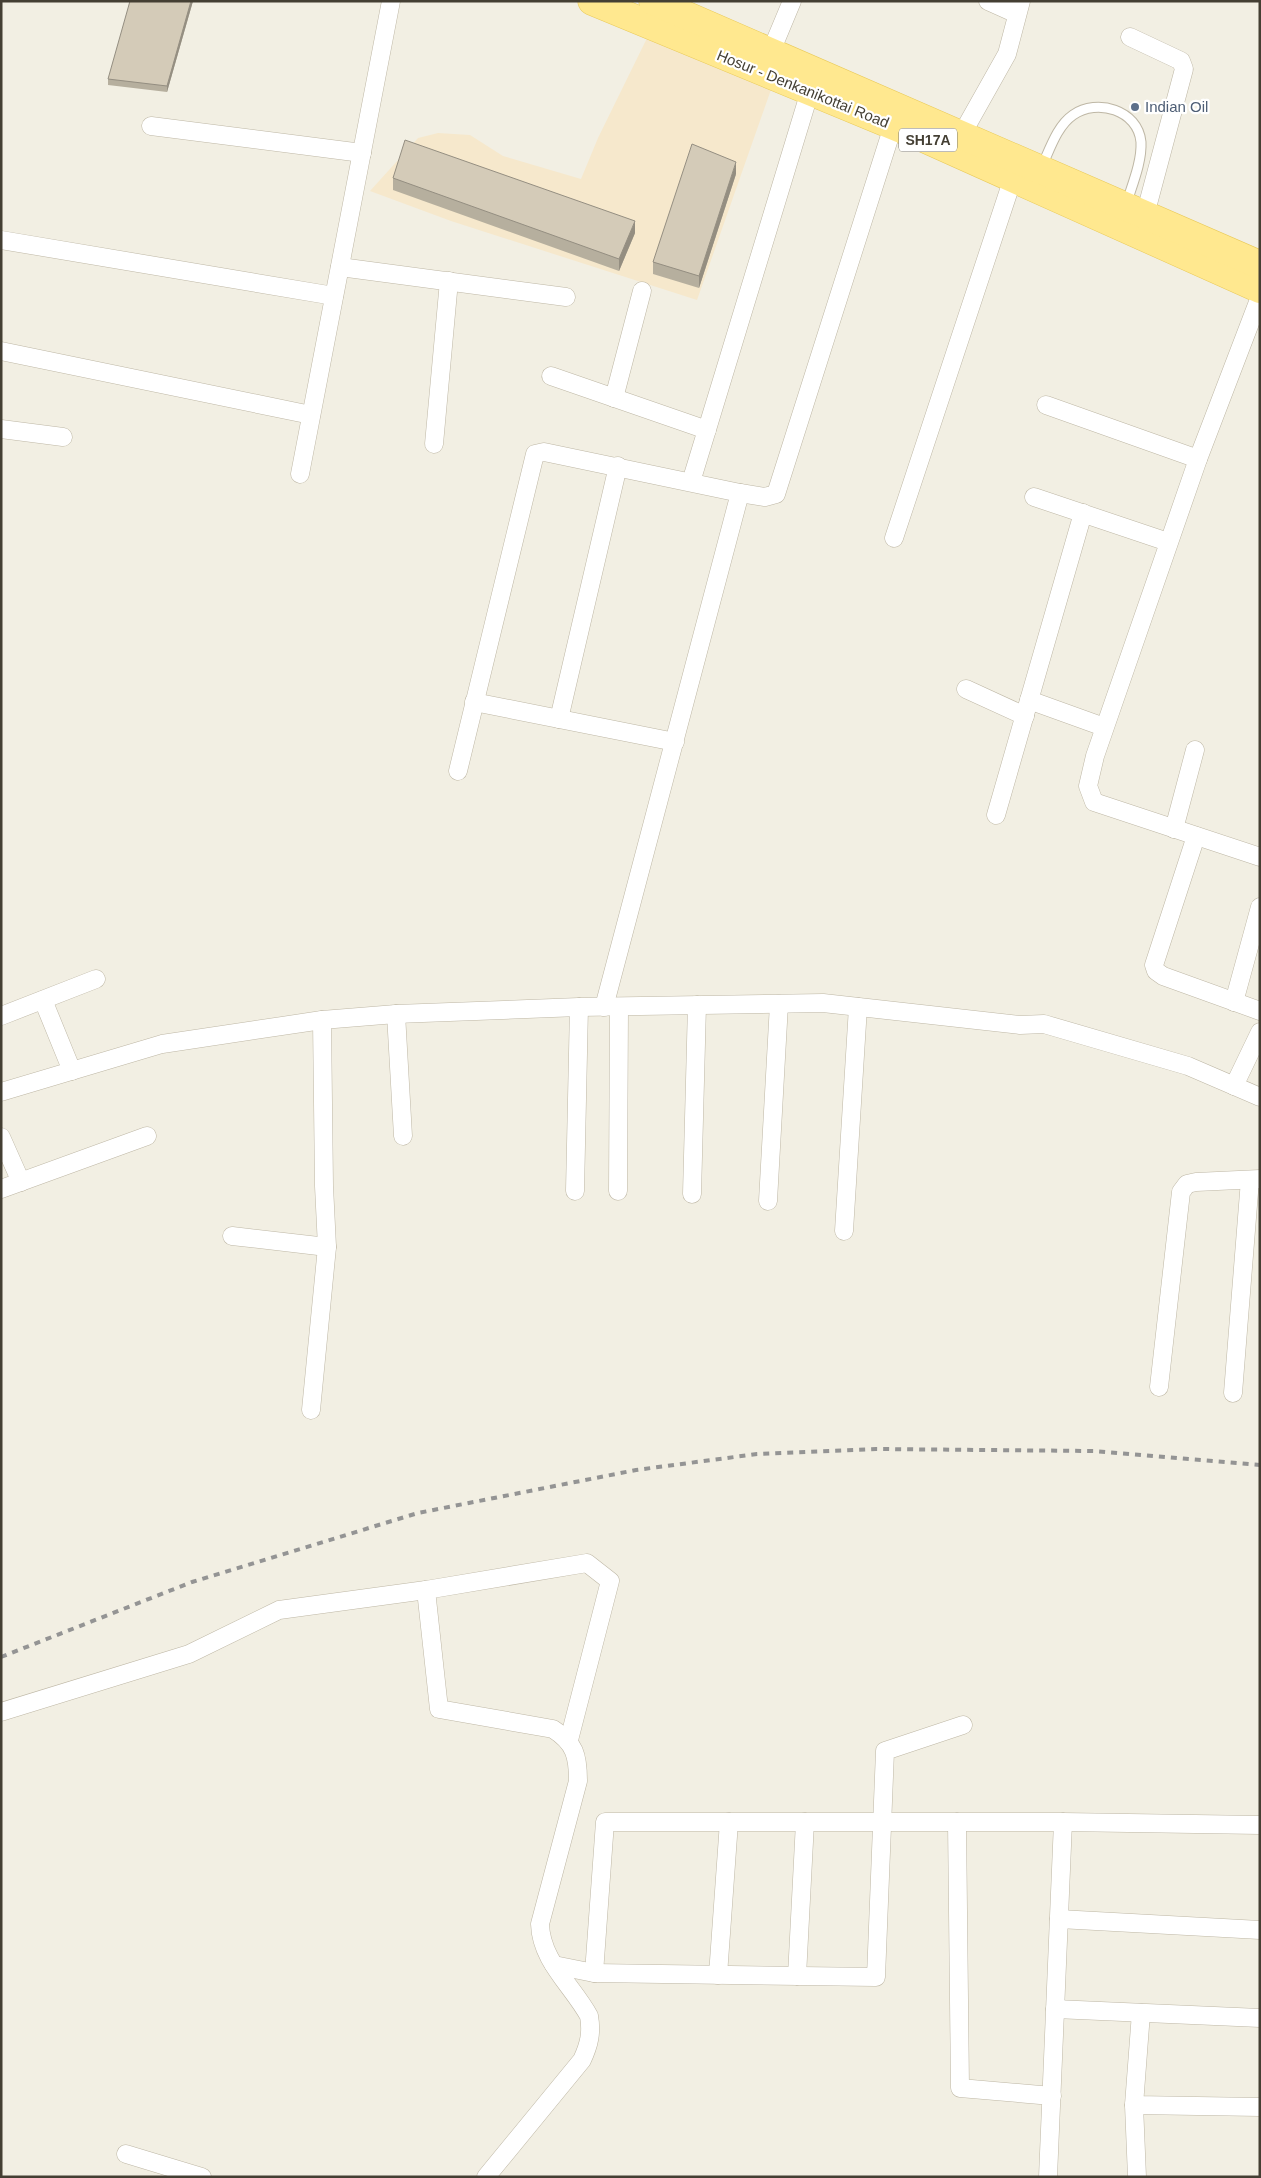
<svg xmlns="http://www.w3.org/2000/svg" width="1261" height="2178" font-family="Arial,sans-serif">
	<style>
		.commercial { fill: #f6e8cc }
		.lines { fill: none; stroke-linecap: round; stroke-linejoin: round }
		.service-casing { stroke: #beb7a5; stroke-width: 11 }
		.minor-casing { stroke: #beb7a5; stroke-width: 19 }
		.primary-casing { stroke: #e9ca5a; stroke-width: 29 }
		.service { stroke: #fff; stroke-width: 9 }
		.minor { stroke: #fff; stroke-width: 18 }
		.primary { stroke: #ffe88f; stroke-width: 28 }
		.rail { stroke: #949494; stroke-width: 4; stroke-dasharray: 6 6; stroke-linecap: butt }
		.wall { fill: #b6af9e }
		.shaded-wall { fill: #948e81 }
		.building { fill: #d4cbb8; stroke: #948e81 }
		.service-dot { fill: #5c6f8a; stroke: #fff; stroke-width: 2 }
		.labels { text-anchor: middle; stroke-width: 4.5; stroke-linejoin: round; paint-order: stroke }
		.shield { fill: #fff; stroke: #7c7970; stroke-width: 1 }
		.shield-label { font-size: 14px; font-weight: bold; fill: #443f33 }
		.street-label { font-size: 15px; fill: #443f33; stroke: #fff }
		.service-label { font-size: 15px; fill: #4e5e75; stroke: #fff; text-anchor: start }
	</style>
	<rect width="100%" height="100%" fill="#f2efe3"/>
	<polygon class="commercial" points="650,32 773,84 697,300 451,221 370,191 418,138 438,133 470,135 503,156 581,179 598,138"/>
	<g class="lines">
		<g class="service-casing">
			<path id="service" d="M1042 166C1050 149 1057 126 1073 115 1097 98 1138 110 1141 142 1142 162 1132 185 1126 205"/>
		</g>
		<g class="minor-casing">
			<g id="minor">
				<polyline points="988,1 1017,14"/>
				<polyline points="1130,37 1181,61 1184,69 1145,215"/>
				<polyline points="767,61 792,1"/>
				<polyline points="151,126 362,153"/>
				<polyline points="962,134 1007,54 1021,1"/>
				<polyline points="1,240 334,296"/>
				<polyline points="340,267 566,297"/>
				<polyline points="1260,297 1198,459 1095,756 1088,786 1094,802 1260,857"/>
				<polyline points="1,351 311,415"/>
				<polyline points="551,376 707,430"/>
				<polyline points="614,398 642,291"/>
				<polyline points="1046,405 1198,459"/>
				<polyline points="1,429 63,437"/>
				<polyline points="434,444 449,281"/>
				<polyline points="300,474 391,1"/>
				<polyline points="691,482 810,91"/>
				<polyline points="1034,497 1168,542"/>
				<polyline points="894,538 1013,178"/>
				<polyline points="966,689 1025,716"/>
				<polyline points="1029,700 1104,727"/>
				<polyline points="474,702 675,742"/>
				<polyline points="559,719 618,466"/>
				<polyline points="458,771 535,454 544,452 740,493 765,497 776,494 893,126"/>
				<polyline points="996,815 1083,513"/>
				<polyline points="1174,829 1195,750"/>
				<polyline points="1196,836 1154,965 1156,971 1163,976 1260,1011"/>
				<polyline points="43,1000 72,1071"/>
				<polyline points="1234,1002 1260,907"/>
				<polyline points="604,1007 740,493"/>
				<polyline points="396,1014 403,1136"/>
				<polyline points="1,1016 96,979"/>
				<polyline points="1234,1086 1260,1032"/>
				<polyline points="1,1092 162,1044 322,1020 396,1014 579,1007 823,1003 1020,1025 1044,1024 1188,1066 1260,1097"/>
				<polyline points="1,1137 21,1182"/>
				<polyline points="1,1189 147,1136"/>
				<polyline points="575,1191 579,1007"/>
				<polyline points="618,1191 619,1007"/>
				<polyline points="692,1194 697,1005"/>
				<polyline points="768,1201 779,1004"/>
				<polyline points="844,1231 858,1007"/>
				<polyline points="232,1236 327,1247"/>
				<polyline points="1159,1387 1181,1192 1187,1184 1196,1182 1260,1179"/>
				<polyline points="1233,1393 1250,1180"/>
				<polyline points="311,1410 327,1247 324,1186 322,1020"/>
				<polyline points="426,1590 587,1563 610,1581 569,1740"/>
				<path d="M1 1712 189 1654 279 1610 426 1590 439 1709 553 1729C575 1743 578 1756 578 1781L540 1924C541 1961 572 1985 589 2016 592 2033 589 2045 582 2060L486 2177"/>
				<polyline points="957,1822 960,2088 1052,2096"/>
				<polyline points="1063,1822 1260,1825"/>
				<polyline points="1059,1919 1260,1930"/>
				<polyline points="554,1965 594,1973 605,1822 1063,1822 1048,2177"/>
				<polyline points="594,1973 876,1977 885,1751 963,1725"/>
				<polyline points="718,1975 729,1822"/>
				<polyline points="797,1976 805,1822"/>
				<polyline points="1055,2009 1260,2018"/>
				<polyline points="1141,2013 1134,2105 1260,2107"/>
				<polyline points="1134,2105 1137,2177"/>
				<polyline points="126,2154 202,2177"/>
			</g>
		</g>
		<g class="primary-casing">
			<g id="primary">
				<polyline points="592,1 921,137 1260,289"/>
				<polyline points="653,1 1260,265"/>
			</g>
		</g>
		<use href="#service" class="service"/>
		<use href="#minor" class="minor"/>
		<use href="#primary" class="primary"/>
		<polyline class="rail" points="1,1657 192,1582 418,1513 636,1470 757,1454 876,1449 1094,1451 1260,1465"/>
	</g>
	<g class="wall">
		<polygon points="193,1 167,92 108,85 108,79"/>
		<polygon points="736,174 699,288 653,274 653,262"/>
		<polygon points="393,178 635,233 619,271 393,190"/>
	</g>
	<g class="shaded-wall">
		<polygon points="191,1 193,1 167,92 167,86"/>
		<polygon points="736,162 736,174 699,288 699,276"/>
		<polygon points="635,221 635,233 619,271 619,259"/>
	</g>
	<g class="building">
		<polygon points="130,1 191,1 167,86 108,79"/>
		<polygon points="405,140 635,221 619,259 393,178"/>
		<polygon points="692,144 736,162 699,276 653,262"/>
	</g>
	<circle class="service-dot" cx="1135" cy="107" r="5"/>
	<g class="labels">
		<rect class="shield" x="899" y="128.5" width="58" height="23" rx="4"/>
		<g class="shield-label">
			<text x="928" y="145">SH17A</text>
		</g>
		<g class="street-label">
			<text transform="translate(803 89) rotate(22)" y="5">Hosur - Denkanikottai Road</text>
		</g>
		<g class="service-label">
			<text x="1145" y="112">Indian Oil</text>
		</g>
	</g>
	<rect width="1261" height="2178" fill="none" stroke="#443f33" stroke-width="5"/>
</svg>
